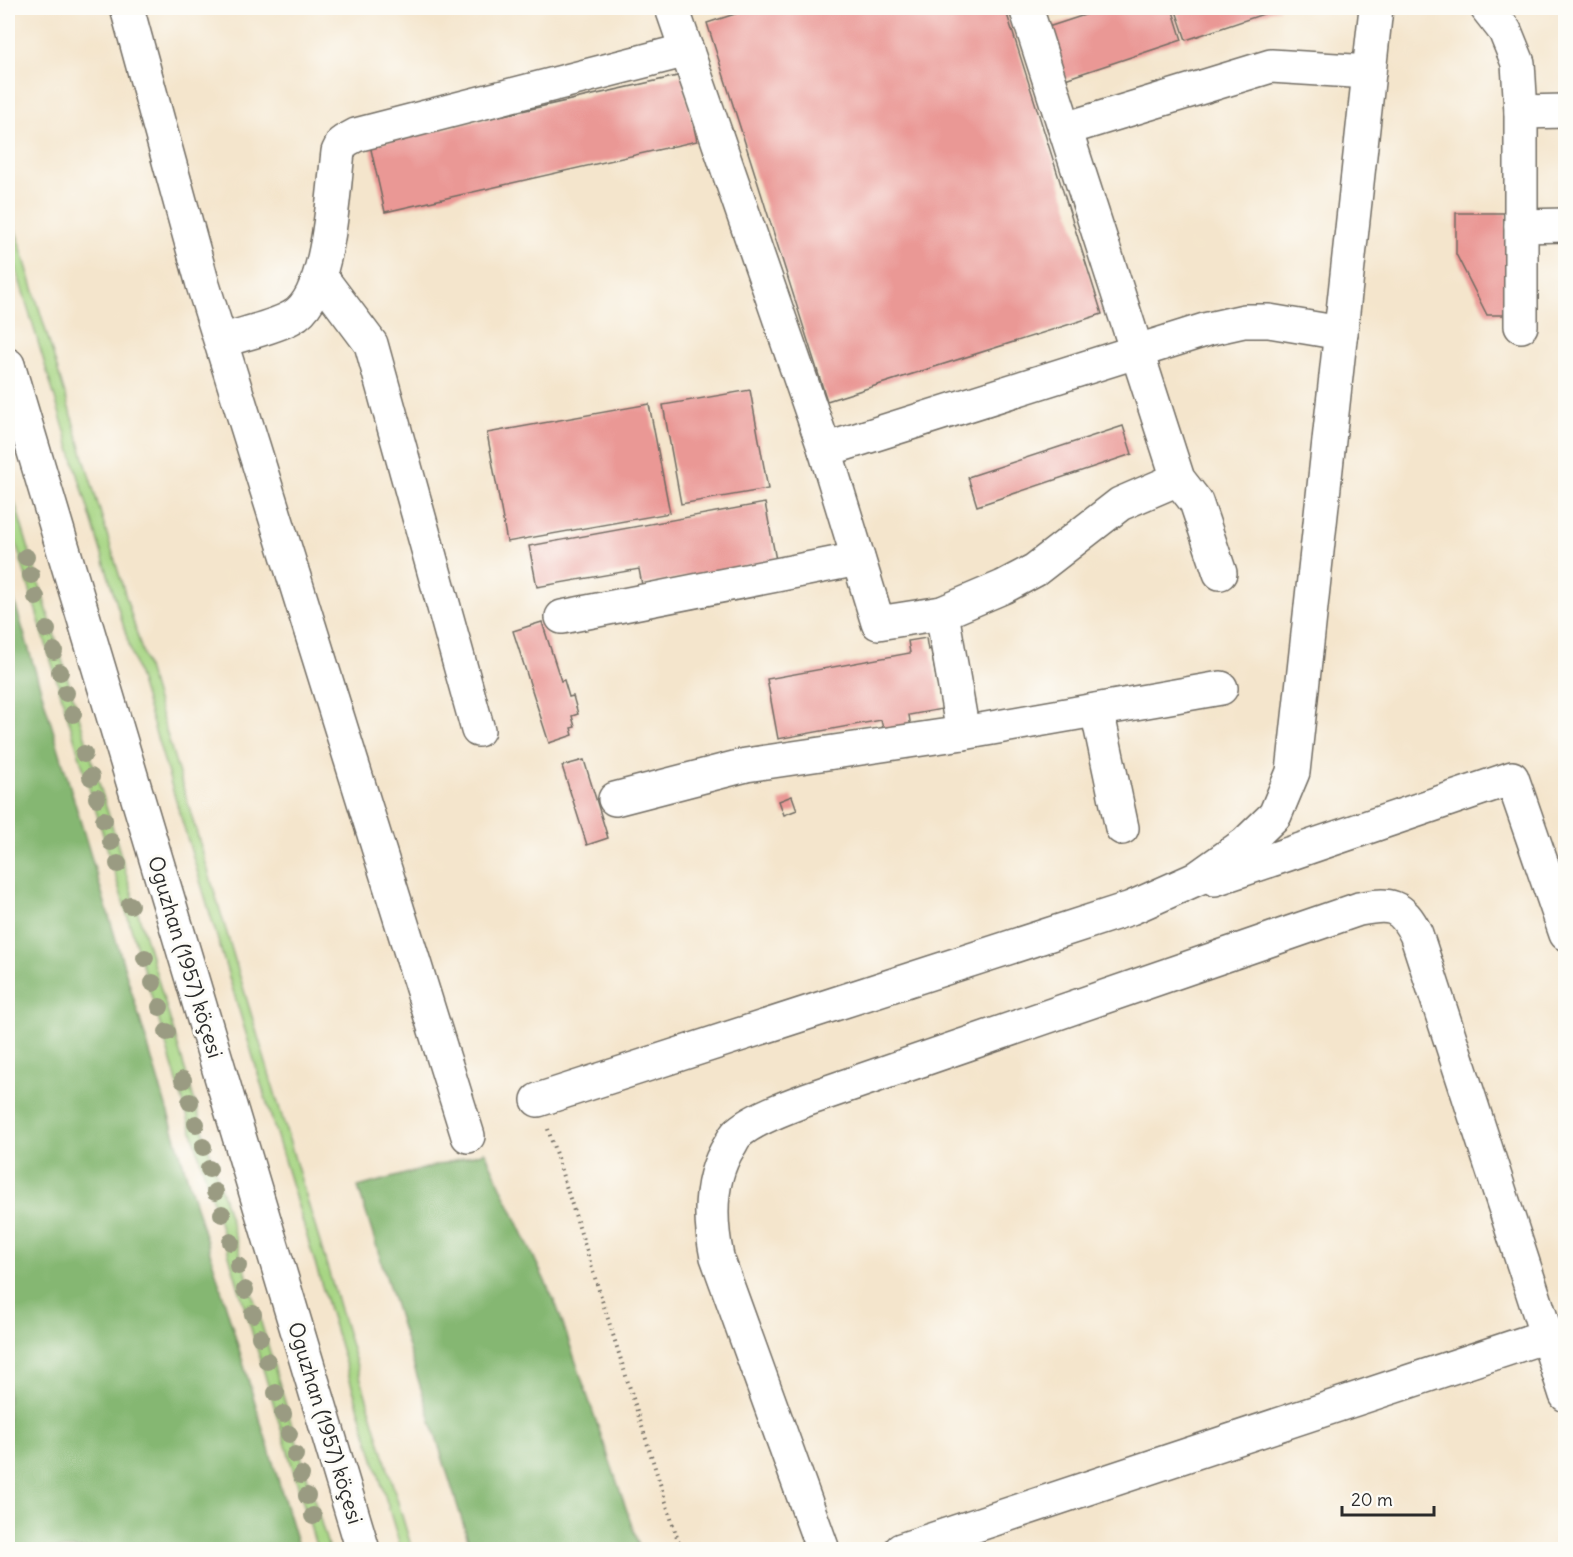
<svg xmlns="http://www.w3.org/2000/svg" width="1573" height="1557" font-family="Delius,sans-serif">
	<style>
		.green { fill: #a7d684; stroke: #698058; stroke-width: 1.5 }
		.forest { fill: #85b772; stroke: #58714e; stroke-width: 1.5 }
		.building { fill: #ea9895 }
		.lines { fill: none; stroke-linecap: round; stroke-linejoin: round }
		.minor-casing { stroke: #716c63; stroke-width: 36 }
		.major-casing { stroke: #716c63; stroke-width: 36 }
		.path { stroke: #716c63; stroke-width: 4; stroke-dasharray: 1.5 4.5; stroke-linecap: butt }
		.minor { stroke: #fff; stroke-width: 33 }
		.major { stroke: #fff; stroke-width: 33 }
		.tree { fill: #9a9b82 }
		.labels { text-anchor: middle; stroke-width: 6; stroke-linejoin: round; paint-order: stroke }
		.street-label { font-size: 21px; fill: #2b2b2b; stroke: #fdfcf7 }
	</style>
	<rect width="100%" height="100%" fill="#fdfcf7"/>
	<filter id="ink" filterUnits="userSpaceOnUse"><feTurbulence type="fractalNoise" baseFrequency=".0167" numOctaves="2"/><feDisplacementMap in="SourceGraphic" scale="12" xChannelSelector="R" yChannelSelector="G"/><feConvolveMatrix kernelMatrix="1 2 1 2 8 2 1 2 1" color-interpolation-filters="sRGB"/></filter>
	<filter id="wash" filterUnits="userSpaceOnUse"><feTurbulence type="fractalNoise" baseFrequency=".008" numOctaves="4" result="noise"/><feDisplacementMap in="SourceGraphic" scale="24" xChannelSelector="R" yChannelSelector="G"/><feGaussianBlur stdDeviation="1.35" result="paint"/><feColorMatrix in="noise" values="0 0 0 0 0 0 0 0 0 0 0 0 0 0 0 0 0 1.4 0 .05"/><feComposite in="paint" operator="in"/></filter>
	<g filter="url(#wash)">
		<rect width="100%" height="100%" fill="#f4e5cc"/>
		<g class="green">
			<polygon points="8,205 412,1549 401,1549 8,242"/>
			<polygon points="8,480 329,1549 317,1549 8,517"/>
		</g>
		<g class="forest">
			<polygon points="8,580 299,1549 8,1549"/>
			<polygon points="485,1152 557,1307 640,1549 471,1549 358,1187"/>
		</g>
		<g id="blocks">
			<g class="building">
				<polygon points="739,8 1005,8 1102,314 827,401 707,23 741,12"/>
				<polygon points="1106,8 1172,8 1182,40 1065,79 1048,27"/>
				<polygon points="1175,8 1281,8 1186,40"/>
				<polygon points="682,75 697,141 385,212 370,145"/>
				<polygon points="1456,213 1507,213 1507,315 1487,315 1456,254"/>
				<polygon points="750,390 768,489 681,504 663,405"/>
				<polygon points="649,404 670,513 507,542 487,433"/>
				<polygon points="1123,426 1132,454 977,506 968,477"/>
				<polygon points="765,503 776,560 642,585 639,569 537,587 529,546"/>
				<polygon points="542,622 561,681 564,680 569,697 573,696 578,714 572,716 575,727 571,728 573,735 549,743 513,631"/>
				<polygon points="926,638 928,650 931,649 942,709 909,715 911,728 884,733 881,720 778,739 767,679 910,653 908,641"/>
				<polygon points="584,760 608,838 587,845 562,766"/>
				<polygon points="792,796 797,810 784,815 779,801"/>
			</g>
		</g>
	</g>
	<g filter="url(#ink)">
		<use href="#blocks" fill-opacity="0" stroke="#716c63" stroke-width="1.5"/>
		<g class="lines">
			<g class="minor-casing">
				<g id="minor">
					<polyline points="127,8 203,285 468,1136"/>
					<polyline points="672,8 825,450 878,623 942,613 1003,587 1035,570 1120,504 1178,479"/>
					<polyline points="1026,8 1178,479 1196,502 1220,573"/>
					<polyline points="1487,8 1505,31 1518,63 1521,112 1521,326"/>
					<polyline points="1521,112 1566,111"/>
					<polyline points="1065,129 1271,66 1369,72"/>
					<polyline points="1521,226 1566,225"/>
					<polyline points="320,276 371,344 478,730"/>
					<path d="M222 341C242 334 275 327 292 317 330 297 333 192 338 152L343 142 356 135 687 50"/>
					<polyline points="825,450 1208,329 1244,321 1269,321 1341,333"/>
					<polyline points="942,613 963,733"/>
					<polyline points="562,617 858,559"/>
					<polyline points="1097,710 1122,828"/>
					<polyline points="615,799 746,765 963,733 1221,688"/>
					<polyline points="1215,879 1512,778 1566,934"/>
					<polyline points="538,1100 1131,908 1196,879 1245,844 1275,815 1293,772 1376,8"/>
					<path d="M823 1550 717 1257C709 1219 708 1179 730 1145 732 1142 734 1137 737 1134 751 1120 789 1106 808 1099L1359 909C1390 903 1401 904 1416 934L1566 1395"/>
					<polyline points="901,1550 1546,1336"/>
				</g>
			</g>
			<g class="major-casing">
				<polyline id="major" points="8,365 363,1550"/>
			</g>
			<polyline class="path" points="548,1129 681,1550"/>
			<use href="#minor" class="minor"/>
			<use href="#major" class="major"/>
		</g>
		<g class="tree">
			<circle cx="26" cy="557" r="9"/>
			<circle cx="31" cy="575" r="9"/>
			<circle cx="36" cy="597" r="9"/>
			<circle cx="47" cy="630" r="9"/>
			<circle cx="54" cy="651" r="9"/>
			<circle cx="60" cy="672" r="9"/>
			<circle cx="66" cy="693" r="9"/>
			<circle cx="73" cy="714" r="9"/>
			<circle cx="84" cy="754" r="9"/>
			<circle cx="91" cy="777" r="9"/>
			<circle cx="97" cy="798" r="9"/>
			<circle cx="104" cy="820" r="9"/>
			<circle cx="111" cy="842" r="9"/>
			<circle cx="118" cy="864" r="9"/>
			<circle cx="130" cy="905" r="9"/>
			<circle cx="145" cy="958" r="9"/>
			<circle cx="153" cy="983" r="9"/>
			<circle cx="160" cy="1007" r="9"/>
			<circle cx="167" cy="1032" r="9"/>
			<circle cx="183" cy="1080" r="9"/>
			<circle cx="190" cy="1102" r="9"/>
			<circle cx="196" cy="1124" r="9"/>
			<circle cx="203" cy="1147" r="9"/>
			<circle cx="209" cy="1169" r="9"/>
			<circle cx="215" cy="1192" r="9"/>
			<circle cx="222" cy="1214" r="9"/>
			<circle cx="231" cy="1242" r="9"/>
			<circle cx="238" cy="1266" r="9"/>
			<circle cx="245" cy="1290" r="9"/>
			<circle cx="253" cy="1314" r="9"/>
			<circle cx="260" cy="1337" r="9"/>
			<circle cx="267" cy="1361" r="9"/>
			<circle cx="276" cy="1393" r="9"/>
			<circle cx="283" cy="1414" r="9"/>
			<circle cx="289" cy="1434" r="9"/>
			<circle cx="295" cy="1455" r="9"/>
			<circle cx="301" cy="1475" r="9"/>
			<circle cx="307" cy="1496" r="9"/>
			<circle cx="313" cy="1516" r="9"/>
		</g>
	</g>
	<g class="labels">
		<g class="street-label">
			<text transform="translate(185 957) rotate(73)" y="7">Oguzhan (1957) köçesi</text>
			<text transform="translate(325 1423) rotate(73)" y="7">Oguzhan (1957) köçesi</text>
		</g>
	</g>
	<rect width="1573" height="1557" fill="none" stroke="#fdfcf7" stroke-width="30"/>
	<path d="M1342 1506v9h92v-9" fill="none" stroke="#2b2b2b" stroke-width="3"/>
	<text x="1351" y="1506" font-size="18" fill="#2b2b2b" stroke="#fdfcf7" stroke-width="4.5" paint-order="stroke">20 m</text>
</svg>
